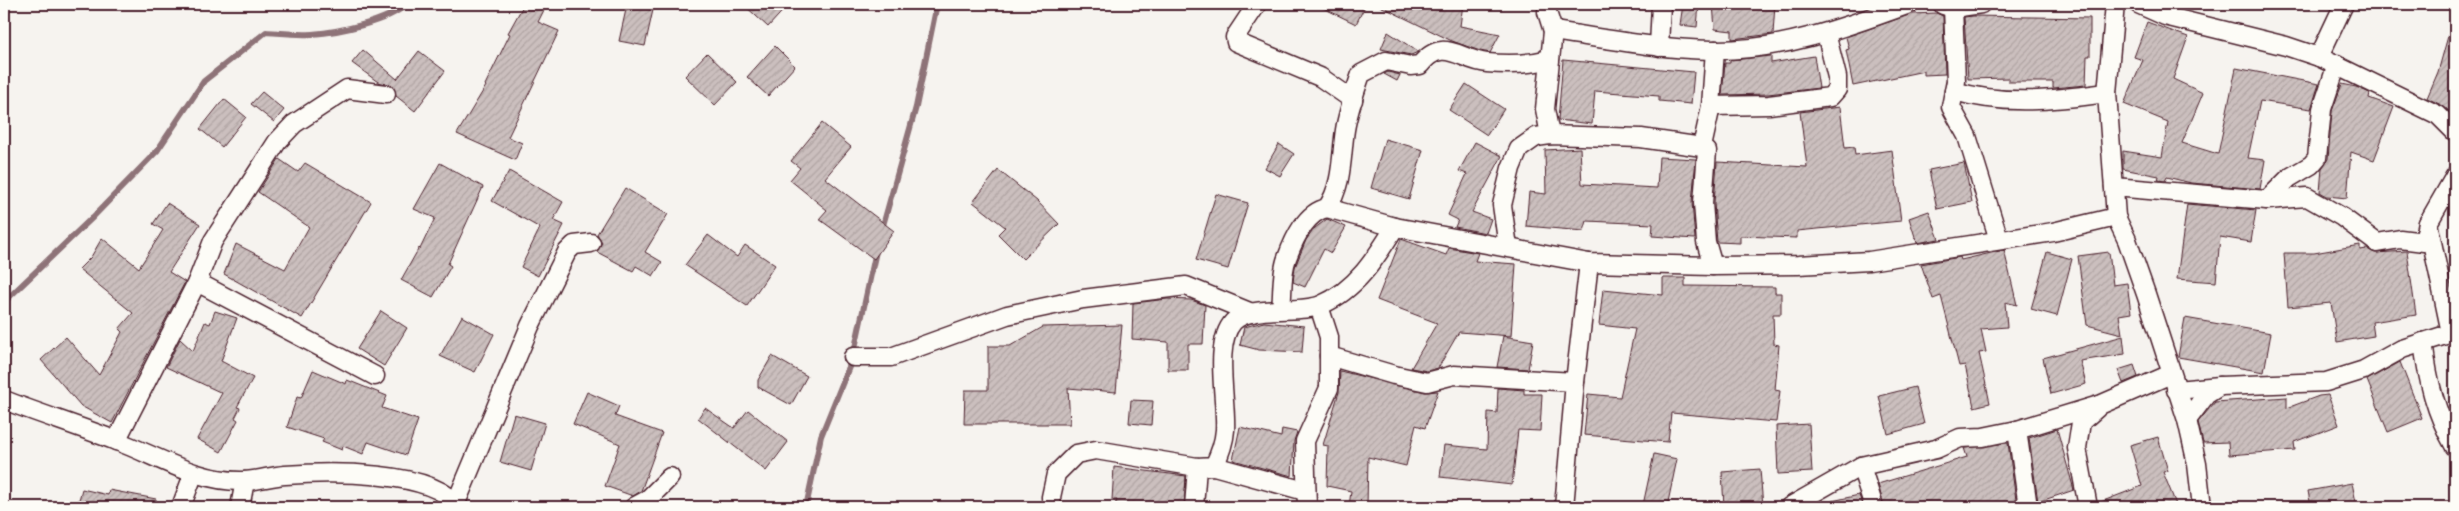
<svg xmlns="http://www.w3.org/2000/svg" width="2459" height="511" font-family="'Gochi Hand',sans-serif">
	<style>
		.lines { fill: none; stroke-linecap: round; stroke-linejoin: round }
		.stream { stroke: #8e7378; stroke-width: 6 }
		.building { fill: url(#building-hatch); stroke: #4a1f2b }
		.minor-casing { stroke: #4a1f2b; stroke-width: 21 }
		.minor { stroke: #fdfcf7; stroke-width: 18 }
	</style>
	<defs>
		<pattern id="building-hatch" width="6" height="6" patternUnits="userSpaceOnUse" patternTransform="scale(1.25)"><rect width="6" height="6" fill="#cbbfbe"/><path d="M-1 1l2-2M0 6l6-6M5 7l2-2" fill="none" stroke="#b0a4a3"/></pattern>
	</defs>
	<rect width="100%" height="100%" fill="#f6f3ef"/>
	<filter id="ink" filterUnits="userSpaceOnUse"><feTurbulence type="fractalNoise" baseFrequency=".02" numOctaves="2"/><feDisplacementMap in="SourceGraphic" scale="10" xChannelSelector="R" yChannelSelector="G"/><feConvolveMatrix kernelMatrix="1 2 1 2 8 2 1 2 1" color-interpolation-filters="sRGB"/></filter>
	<g filter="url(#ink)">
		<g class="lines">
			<g class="stream">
				<polyline points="882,229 916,107 937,4"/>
				<path d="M4 302 93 217 157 151 204 81 266 32C281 33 297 35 312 34 339 32 387 22 407 4"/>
				<polyline points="806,507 821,436 853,357 876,251"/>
			</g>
		</g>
		<g class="building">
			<polygon points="524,4 532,4 544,10 538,22 559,31 508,137 522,143 515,160 457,134 486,86 485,85 510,34 508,33"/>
			<polygon points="743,4 789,4 768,27"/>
			<polygon points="1315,4 1366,4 1356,24"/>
			<polygon points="1376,4 1463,4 1460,26 1500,34 1490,53 1480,51 1452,41"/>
			<polygon points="1683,4 1699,4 1697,27 1680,25"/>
			<polygon points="1713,4 1775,4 1773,34 1732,39 1732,31 1715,29"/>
			<polygon points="627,5 653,10 645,46 619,41"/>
			<polygon points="1936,13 1943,16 1945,74 1924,75 1924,71 1853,86 1846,50 1849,49 1846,37 1912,14"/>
			<polygon points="1973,16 2090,18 2090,56 2087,56 2086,85 2053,88 2053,82 2009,82 2009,78 1968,79 1964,17"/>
			<polygon points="2147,22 2188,37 2173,79 2203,93 2182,143 2218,154 2236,68 2319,84 2311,109 2260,101 2248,158 2265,160 2260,189 2191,183 2167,177 2165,181 2158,180 2159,176 2123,169 2123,151 2162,157 2168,122 2124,104 2143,60 2134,57"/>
			<polygon points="2450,29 2455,30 2455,116 2443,106 2427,98 2438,72"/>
			<polygon points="1388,32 1399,39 1418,52 1411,55 1381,49"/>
			<polygon points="775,46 795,66 768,96 747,77"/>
			<polygon points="363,50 397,79 419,51 445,71 415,111 396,96 393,86 378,82 352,63"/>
			<polygon points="707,53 737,82 715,105 685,76"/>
			<polygon points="1771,56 1771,63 1814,56 1819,88 1768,94 1722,95 1725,63 1730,63 1730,60"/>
			<polygon points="1563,60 1694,72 1691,104 1659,101 1659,96 1595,91 1592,124 1558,120"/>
			<polygon points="1388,72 1400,75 1397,81 1384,74"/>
			<polygon points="1466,84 1504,109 1487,135 1449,110"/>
			<polygon points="2342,84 2356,87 2370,93 2369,98 2394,107 2374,160 2351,152 2347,198 2327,196 2320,192 2322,168 2328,159 2332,111"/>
			<polygon points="262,92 284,110 274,122 251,104"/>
			<polygon points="224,99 246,117 222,147 200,129"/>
			<polygon points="1840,107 1845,148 1854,147 1855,155 1892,150 1901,221 1797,231 1797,238 1740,236 1740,243 1717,242 1714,203 1717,162 1807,167 1800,112"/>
			<polygon points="822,123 851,147 825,178 894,231 874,259 819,219 827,210 790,180 800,168 791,161"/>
			<polygon points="1385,139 1423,150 1409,199 1371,188"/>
			<polygon points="1475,142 1502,156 1472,212 1491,219 1486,233 1455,227 1458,220 1448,215 1467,174 1459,171"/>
			<polygon points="1279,144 1294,154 1280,176 1265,168"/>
			<polygon points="1580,148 1582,184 1657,188 1659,157 1696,159 1692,202 1695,239 1652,236 1653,224 1587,221 1584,231 1526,226 1529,192 1546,194 1545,150"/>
			<polygon points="279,159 298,172 305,163 371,202 302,318 224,274 236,244 285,269 309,227 258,192"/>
			<polygon points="440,163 483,187 448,264 451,266 433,297 401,280 419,248 420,249 435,218 414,209"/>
			<polygon points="1964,163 1972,202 1937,209 1929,170"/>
			<polygon points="998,170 1037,201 1059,224 1023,259 998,234 1005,227 973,202"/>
			<polygon points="509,171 563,202 553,220 564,225 538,276 521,267 540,228 492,201"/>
			<polygon points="625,188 668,214 645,252 662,262 653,276 636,266 633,271 597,252 602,242 597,234"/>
			<polygon points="1216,194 1248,203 1228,269 1196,260"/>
			<polygon points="167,203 200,224 169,272 185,282 112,423 81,406 41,360 66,337 99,375 122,332 119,329 133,313 79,269 91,257 102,238 139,268 163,230 153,224"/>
			<polygon points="2187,204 2256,210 2251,242 2220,237 2216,282 2177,279"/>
			<polygon points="1929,211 1939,239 1917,243 1909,218"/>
			<polygon points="1327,219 1346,227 1331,253 1324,249 1305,287 1293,282 1295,267 1306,240 1315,228"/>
			<polygon points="708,235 737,257 745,245 775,265 747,306 685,265"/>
			<polygon points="1401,239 1446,255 1449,248 1478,253 1475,261 1516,264 1511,336 1459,332 1438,368 1427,371 1411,368 1437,323 1377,300"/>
			<polygon points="2360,245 2360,250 2367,249 2375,253 2407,251 2416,315 2372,322 2374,336 2337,342 2331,303 2288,307 2284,253 2314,253"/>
			<polygon points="2004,250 2017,305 2005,302 2007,327 1981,329 1986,352 1979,353 1990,403 1974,407 1965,365 1959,366 1941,296 1933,299 1921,264 1960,257 1961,260"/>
			<polygon points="2047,252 2072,259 2057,316 2031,309"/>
			<polygon points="2109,252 2113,285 2127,283 2131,313 2119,315 2122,334 2087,325 2078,256"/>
			<polygon points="1663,278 1685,278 1685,286 1775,287 1775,293 1781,293 1781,314 1773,314 1774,344 1779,345 1775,390 1780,391 1776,422 1671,413 1668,442 1584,435 1588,394 1620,397 1635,329 1599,325 1603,289 1663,295"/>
			<polygon points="1167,299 1191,300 1205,305 1203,344 1188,344 1188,370 1168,370 1168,342 1132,339 1133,303"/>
			<polygon points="215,311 237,318 221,361 253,378 237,407 240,408 235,418 238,420 221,452 197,439 222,393 166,367 180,339 193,351 205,322 210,324"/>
			<polygon points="381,311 407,328 384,366 357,349"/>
			<polygon points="462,316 494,334 475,372 440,356"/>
			<polygon points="2185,318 2271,333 2264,372 2178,357"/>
			<polygon points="1264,322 1304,326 1302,352 1259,350 1240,345 1244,327"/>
			<polygon points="1122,325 1116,392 1068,388 1070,424 964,424 965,390 988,390 988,346 1010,346 1043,327"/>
			<polygon points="1503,336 1533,341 1528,369 1497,367"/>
			<polygon points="2123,336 2125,354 2080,361 2086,384 2051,394 2043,358"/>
			<polygon points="772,356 807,376 791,405 758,387 758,380"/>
			<polygon points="2400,362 2422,418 2388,432 2367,380"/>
			<polygon points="2134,365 2138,377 2123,383 2118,370"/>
			<polygon points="313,370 346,384 347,380 387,396 382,408 418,420 406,455 368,442 363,454 343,446 342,450 322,442 324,439 287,427 297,397 301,398"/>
			<polygon points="1340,371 1425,392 1438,391 1425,428 1416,425 1406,466 1368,457 1367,507 1349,507 1351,491 1327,486 1328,446 1323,445 1339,392"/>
			<polygon points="1915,387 1924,424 1888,434 1879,396"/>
			<polygon points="1498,388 1524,390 1524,394 1542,394 1540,431 1518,430 1512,485 1440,477 1444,445 1487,449 1488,412 1497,413"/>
			<polygon points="587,392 619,406 615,416 662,433 641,491 633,496 605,486 620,444 573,424"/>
			<polygon points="2328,395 2339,425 2294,442 2295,450 2229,455 2228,442 2203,443 2198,422 2215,402 2287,397 2287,408 2319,396"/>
			<polygon points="1131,400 1153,401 1151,425 1129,423"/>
			<polygon points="705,408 734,428 748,410 788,442 766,471 698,418"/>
			<polygon points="514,414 545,423 531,471 500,462"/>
			<polygon points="1809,424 1812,472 1778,474 1776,426"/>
			<polygon points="1240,427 1281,437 1282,429 1297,432 1294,441 1292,476 1233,460"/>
			<polygon points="2057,429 2074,490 2038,502 2029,438"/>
			<polygon points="2158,437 2168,471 2163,472 2177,507 2098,507 2098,503 2142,486 2130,445"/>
			<polygon points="2008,443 2017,507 1884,507 1878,484 1967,457 1964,448"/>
			<polygon points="1654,454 1677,459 1667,507 1643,505"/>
			<polygon points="1114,467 1186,476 1184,507 1114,507 1117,500 1112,500"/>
			<polygon points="1760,469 1763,507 1724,507 1722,472"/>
			<polygon points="2352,483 2357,507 2311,507 2308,491"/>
			<polygon points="82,489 108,495 109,490 156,499 156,507 77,507"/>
			<polygon points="1859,495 1863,507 1833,507 1832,501"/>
		</g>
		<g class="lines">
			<g class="minor-casing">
				<g id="minor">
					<polyline points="1257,4 1235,37 1236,42 1320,77 1353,100"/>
					<polyline points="1548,4 1547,12 1553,31 1545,109 1550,135"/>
					<polyline points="2115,4 2107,93 2116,217 2127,240 2146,294 2187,420 2197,464 2202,507"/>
					<polyline points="2138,4 2165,16 2286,46 2319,57 2438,115 2455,132"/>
					<polyline points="1943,5 1953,8 1981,4"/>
					<polyline points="1953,8 1956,81 1951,107 1967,136 1999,240"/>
					<path d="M1553 31C1606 39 1659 49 1713 50 1781 51 1846 27 1909 4"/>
					<polyline points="1659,47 1661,4"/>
					<polyline points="2319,57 2344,4"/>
					<path d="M1954 91C2004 106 2056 100 2107 93"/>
					<polyline points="1711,106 1769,105 1830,97 1837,89 1837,77 1826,33"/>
					<polyline points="2114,187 2267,200 2307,197 2342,217 2377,243 2400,239 2424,242 2428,223"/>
					<polyline points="2267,200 2289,178 2311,165 2317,158 2322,109 2337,64"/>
					<polyline points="1327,208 1395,227 1589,263 1713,266 1798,265 1869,261 2053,232 2116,217"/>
					<polyline points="1508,247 1502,205 1511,168 1519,149 1536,137 1550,135 1641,138 1702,147"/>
					<polyline points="1713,266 1706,242 1703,203 1707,151 1702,147 1711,106 1715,50"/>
					<polyline points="197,282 375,376"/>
					<path d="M1281 309C1283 293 1281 273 1287 258 1294 239 1306 212 1327 208 1343 185 1341 156 1345 130 1348 111 1355 92 1361 74L1386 61 1411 66 1420 65C1443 36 1459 60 1487 63 1507 65 1531 64 1550 59"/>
					<polyline points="2451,333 2428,223 2455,176"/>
					<path d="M2423 342C2428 381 2435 412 2455 447"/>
					<polyline points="1329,356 1394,375 1427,382 1454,375 1575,382"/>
					<polyline points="853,357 891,357 1007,315 1083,299 1186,286 1252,313"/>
					<polyline points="2176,390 2220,386 2326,382 2364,370 2402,349 2455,332"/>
					<path d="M4 400C40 414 78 426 114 440 158 456 196 482 243 481 257 481 271 476 285 475 325 472 435 469 458 507"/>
					<polyline points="2187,420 2206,395 2220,386"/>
					<polyline points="2017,430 2028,507"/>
					<polyline points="116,441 197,282 213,241 277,142 294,124 347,89 386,94"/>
					<polyline points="1214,466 1305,491"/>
					<polyline points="1861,466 1874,507"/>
					<polyline points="456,503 530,326 567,252 574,245 591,243"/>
					<polyline points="181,507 193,475"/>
					<polyline points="240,507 245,481"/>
					<polyline points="634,507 647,500 670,477"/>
					<path d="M1052 507 1051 497 1056 474 1076 454 1096 450 1197 467 1214 466C1220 454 1224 444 1225 430 1227 401 1213 344 1233 322 1249 304 1301 314 1321 305 1356 290 1376 258 1395 227"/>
					<polyline points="1194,507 1197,467"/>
					<polyline points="1307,507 1305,441 1329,388 1329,337 1319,306"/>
					<polyline points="1564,507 1575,382 1589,263"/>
					<polyline points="1789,507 1861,466 1936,449 1960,438 1983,437 2017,430 2102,404 2171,374"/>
					<polyline points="2088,507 2077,448 2081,422 2097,408"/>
				</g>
			</g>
			<use href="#minor" class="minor"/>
		</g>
	</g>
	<rect width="2459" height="511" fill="none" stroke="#fdfcf7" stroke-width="20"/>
	<rect x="10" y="10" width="2439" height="491" fill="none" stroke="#4a1f2b" stroke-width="2" filter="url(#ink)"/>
</svg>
